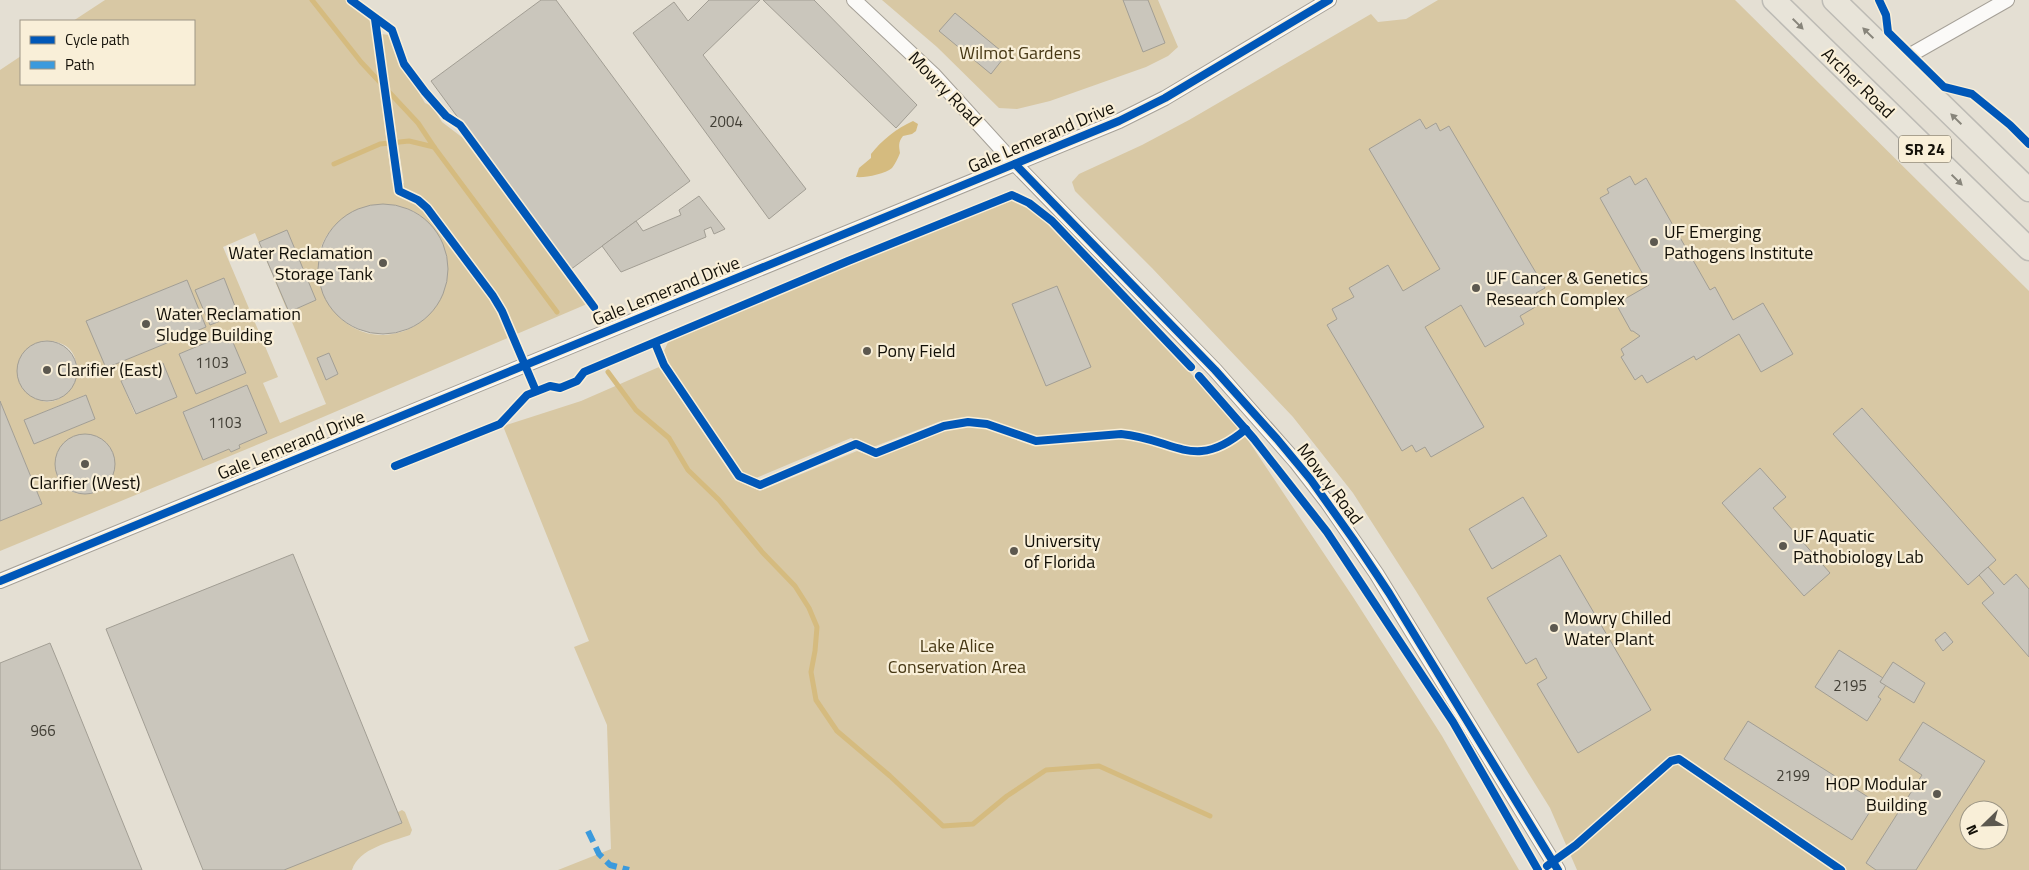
<svg xmlns="http://www.w3.org/2000/svg" width="2029" height="870" font-family="'Titillium Web',sans-serif">
	<style>
		.green { fill: #d8c8a4; fill-rule: evenodd }
		.water { fill: #d5bb7f }
		.lines { fill: none; stroke-linecap: round; stroke-linejoin: round }
		.stream { stroke: #d5bb7f; stroke-width: 5 }
		.building { fill: #cac6bc; stroke: #a29e94 }
		.street-casing { stroke: #a5a097; stroke-width: 16 }
		.primary-casing { stroke: #bdbbb5; stroke-width: 25 }
		.street { stroke: #fbfaf8; stroke-width: 14 }
		.primary { stroke: #e8e4d9; stroke-width: 22 }
		.quiet { stroke: #3b9add; stroke-width: 6; stroke-dasharray: 12 6; stroke-linecap: butt }
		.cycleway-casing { stroke: #f9efd8; stroke-width: 11 }
		.cycleway { stroke: #0057b8; stroke-width: 8 }
		.oneway { fill: #88857b }
		.poi-dot { fill: #5c584f; stroke: #f9efd8; stroke-width: 2 }
		.labels { text-anchor: middle; stroke-width: 4.5; stroke-linejoin: round; paint-order: stroke }
		.number-label { font-size: 15px; fill: #413e35 }
		.shield { fill: #f9efd8; stroke: #585346; stroke-width: 1 }
		.shield-label { font-size: 16px; font-weight: bold; fill: #131008 }
		.park-label { font-size: 18px; fill: #473815; stroke: #f9efd8 }
		.street-label { font-size: 18px; fill: #131008; stroke: #f9efd8 }
		.poi-label { font-size: 18px; fill: #131008; stroke: #f9efd8; text-anchor: start }
	</style>
	<rect width="100%" height="100%" fill="#e4dfd3"/>
	<g class="green">
		<path d="M105 0H347L371 21 392 183H404L381 34 390 35 397 57 425 103 432 106 442 122 463 138 587 304 288 432 0 551V521L42 504 0 401V70L21 56V84H194V21H73ZM380 204C391 205 403 206 413 211 440 225 454 260 444 289 438 306 427 320 411 328 327 368 267 225 380 204ZM287 231 316 300 289 312 260 242ZM255 233 326 404 280 423 263 383 278 377 223 247ZM224 278 237 314 210 325 196 290ZM187 280 206 327 106 368 87 321ZM229 333 245 373 196 394 179 354ZM42 341C105 337 70 430 28 393 8 375 20 349 42 341ZM329 353 338 374 326 380 317 358ZM163 363 177 397 135 414 121 381ZM247 385 267 433 239 445V448L231 452 229 449 203 460 183 412ZM85 395 95 419 34 444 24 420ZM86 434C125 440 122 495 83 494 46 493 45 437 86 434Z"/>
		<polygon points="882,0 1158,0 1178,47 1168,56 1146,67 1050,101 1017,109 999,108 937,47"/>
		<path d="M1438 0H1735L2029 291V870H1577L1550 808 1416 591 1353 493 1293 417 1152 268 1075 191 1072 182 1079 174 1142 145 1189 120 1371 14 1378 22 1406 19ZM1969 810H1999V840H1969Z"/>
		<polygon points="1011,199 1026,206 1053,226 1194,377 1236,424 1250,443 1353,597 1442,736 1519,870 558,870 611,849 607,725 574,647 589,641 503,426 581,401 659,367 735,480 760,491 857,451 876,458 945,431 941,421 873,447 851,438 756,478 741,472 669,364 664,351 669,340"/>
		<path d="M402 810 405 812 412 830 410 835C391 842 359 848 352 870H284Z"/>
	</g>
	<path class="water" d="M913 121 918 124 916 131 912 134 903 136C898 142 899 146 900 153 898 158 895 164 892 168 885 174 865 178 856 177L859 168 871 158V154C881 141 897 128 913 121Z"/>
	<g class="lines">
		<g class="stream">
			<polyline points="312,0 361,62 418,123 434,147 557,312"/>
			<polyline points="334,164 380,144 409,141 434,147"/>
			<polyline points="608,372 636,410 669,438 688,470 719,500 763,553 795,586 809,608 817,627 815,651 811,672 816,700 837,731 890,776 943,826 973,824 1007,796 1046,770 1099,766 1210,816"/>
		</g>
	</g>
	<g class="building">
		<polygon points="541,0 556,0 690,181 570,270 431,81"/>
		<polygon points="709,0 760,0 703,55 806,189 769,219 633,33 674,2 688,21"/>
		<polygon points="763,0 814,0 917,105 896,128"/>
		<polygon points="1123,0 1148,0 1165,43 1143,52"/>
		<polygon points="955,13 1006,55 991,74 939,31"/>
		<polygon points="1420,119 1426,129 1436,123 1440,131 1449,126 1545,288 1536,293 1542,303 1520,316 1524,324 1485,347 1461,305 1425,327 1484,427 1431,457 1425,447 1416,452 1412,445 1402,451 1327,325 1337,319 1332,309 1354,297 1349,288 1388,265 1403,291 1440,269 1369,149"/>
		<polygon points="1630,176 1635,185 1646,178 1710,290 1715,287 1733,320 1763,303 1793,354 1761,372 1739,334 1696,360 1694,356 1647,383 1642,375 1635,380 1621,357 1624,355 1621,349 1640,336 1633,331 1631,331 1616,304 1649,285 1600,198 1609,193 1607,189"/>
		<polygon points="699,196 725,229 714,234 711,227 704,230 706,237 621,272 602,246 636,221 643,231 681,215 679,210"/>
		<circle cx="383" cy="269" r="65"/>
		<polygon points="287,230 316,300 289,312 259,242"/>
		<polygon points="224,278 238,314 210,325 195,290"/>
		<polygon points="187,280 206,327 106,368 86,321"/>
		<polygon points="1057,286 1091,367 1046,386 1012,304"/>
		<polygon points="229,333 246,373 196,394 179,354"/>
		<circle cx="47" cy="371" r="30"/>
		<polygon points="329,353 338,374 326,380 317,358"/>
		<polygon points="163,363 177,397 136,414 121,381"/>
		<polygon points="247,385 267,433 239,445 240,448 231,452 229,449 203,460 183,412"/>
		<polygon points="86,395 95,419 34,444 24,420"/>
		<polygon points="0,401 42,504 0,521"/>
		<polygon points="1862,408 1996,560 1968,585 1833,434"/>
		<circle cx="85" cy="464" r="30"/>
		<polygon points="1760,468 1786,497 1773,508 1830,573 1804,596 1722,503"/>
		<polygon points="1523,497 1547,536 1492,569 1469,529"/>
		<polygon points="293,554 402,823 284,870 203,870 106,629"/>
		<polygon points="1560,555 1651,710 1578,753 1537,684 1547,678 1541,668 1536,658 1526,664 1487,598"/>
		<polygon points="1988,567 2004,585 2016,574 2029,589 2029,657 1982,603 1994,593 1979,575"/>
		<polygon points="1945,632 1953,642 1943,651 1935,640"/>
		<polygon points="50,643 62,672 142,870 0,870 0,663"/>
		<polygon points="1839,650 1883,678 1880,682 1886,685 1878,697 1881,699 1867,721 1815,687"/>
		<polygon points="1893,662 1925,683 1914,703 1880,682"/>
		<polygon points="1748,721 1876,802 1852,840 1724,759"/>
		<polygon points="1923,722 1985,761 1916,870 1876,870 1866,863 1922,775 1899,760"/>
	</g>
	<g class="lines">
		<g class="street-casing">
			<g id="street">
				<polyline points="854,0 933,74 1015,164 1215,370 1296,462 1327,502 1376,573 1558,870"/>
				<polyline points="1898,62 2007,0"/>
				<polyline points="0,581 1119,121 1165,98 1329,0"/>
			</g>
		</g>
		<g class="primary-casing">
			<g id="primary">
				<polyline points="1774,0 2029,249"/>
				<polyline points="1834,0 2029,190"/>
			</g>
		</g>
		<use href="#street" class="street"/>
		<use href="#primary" class="primary"/>
		<polyline class="quiet" points="588,831 599,854 610,865 629,870"/>
		<g class="cycleway-casing">
			<g id="cycleway">
				<polyline points="351,0 392,30 404,64 425,92 446,116 460,125 594,307"/>
				<polyline points="1879,0 1886,15 1888,32 1944,87 1972,94 2010,125 2029,144"/>
				<polyline points="375,19 399,191 418,200 427,208 493,296 502,311 536,391"/>
				<polyline points="1015,164 1215,370 1277,439 1311,480 1353,539 1389,593 1558,870"/>
				<path d="M655 343 664 365 739 476 760 485 856 444 876 453 944 426 968 422 987 424 1036 441 1121 434C1176 439 1194 473 1246 429"/>
				<polyline points="1199,376 1254,439 1327,532 1453,722 1538,870"/>
				<polyline points="395,466 500,424 527,395 550,386 560,388 577,381 584,372 848,261 1012,195 1029,203 1052,221 1191,367"/>
				<polyline points="0,581 1119,121 1165,98 1329,0"/>
				<polyline points="1547,866 1576,845 1671,761 1679,759 1841,870"/>
			</g>
		</g>
		<use href="#cycleway" class="cycleway"/>
	</g>
	<defs><path id="oneway-solid" d="M-6-.8H1V-3.2L6.5 0L1 3.2V.8H-6Z" transform="scale(1.25)"/></defs>
	<g class="oneway">
		<use href="#oneway-solid" transform="translate(1798 24) rotate(45)"/>
		<use href="#oneway-solid" transform="translate(1868 33) rotate(-136)"/>
		<use href="#oneway-solid" transform="translate(1956 119) rotate(-136)"/>
		<use href="#oneway-solid" transform="translate(1957 180) rotate(44)"/>
	</g>
	<g class="poi-dot">
		<circle cx="1654" cy="242" r="5"/>
		<circle cx="383" cy="263" r="5"/>
		<circle cx="1476" cy="288" r="5"/>
		<circle cx="146" cy="324" r="5"/>
		<circle cx="867" cy="351" r="5"/>
		<circle cx="47" cy="370" r="5"/>
		<circle cx="85" cy="464" r="5"/>
		<circle cx="1783" cy="546" r="5"/>
		<circle cx="1014" cy="551" r="5"/>
		<circle cx="1554" cy="628" r="5"/>
		<circle cx="1937" cy="794" r="5"/>
	</g>
	<g class="labels">
		<g class="number-label">
			<text x="726" y="127">2004</text>
			<text x="212" y="368">1103</text>
			<text x="225" y="428">1103</text>
			<text x="1850" y="691">2195</text>
			<text x="43" y="736">966</text>
			<text x="1793" y="781">2199</text>
		</g>
		<rect class="shield" x="1899" y="135.5" width="52" height="27" rx="4"/>
		<g class="shield-label">
			<text x="1925" y="155">SR 24</text>
		</g>
		<g class="park-label">
			<text x="1020" y="59">Wilmot Gardens</text>
			<text x="957" y="652">Lake Alice<tspan x="957" dy="21">Conservation Area</tspan></text>
		</g>
		<g class="street-label">
			<text transform="translate(1858 83) rotate(44)" y="6">Archer Road</text>
			<text transform="translate(945 89) rotate(46)" y="6">Mowry Road</text>
			<text transform="translate(1041 137) rotate(-23)" y="6">Gale Lemerand Drive</text>
			<text transform="translate(666 291) rotate(-22)" y="6">Gale Lemerand Drive</text>
			<text transform="translate(291 445) rotate(-22)" y="6">Gale Lemerand Drive</text>
			<text transform="translate(1330 484) rotate(53)" y="6">Mowry Road</text>
		</g>
		<g class="poi-label">
			<text x="1664" y="238">UF Emerging<tspan x="1664" dy="21">Pathogens Institute</tspan></text>
			<text x="373" y="259" text-anchor="end">Water Reclamation<tspan x="373" dy="21">Storage Tank</tspan></text>
			<text x="1486" y="284">UF Cancer &amp; Genetics<tspan x="1486" dy="21">Research Complex</tspan></text>
			<text x="156" y="320">Water Reclamation<tspan x="156" dy="21">Sludge Building</tspan></text>
			<text x="877" y="357">Pony Field</text>
			<text x="57" y="376">Clarifier (East)</text>
			<text x="85" y="489" text-anchor="middle">Clarifier (West)</text>
			<text x="1793" y="542">UF Aquatic<tspan x="1793" dy="21">Pathobiology Lab</tspan></text>
			<text x="1024" y="547">University<tspan x="1024" dy="21">of Florida</tspan></text>
			<text x="1564" y="624">Mowry Chilled<tspan x="1564" dy="21">Water Plant</tspan></text>
			<text x="1927" y="790" text-anchor="end">HOP Modular<tspan x="1927" dy="21">Building</tspan></text>
		</g>
	</g>
	<rect x="20" y="20" width="175" height="65" fill="#f9efd8" stroke="#9d9685"/>
	<rect x="30" y="36" width="25" height="8" fill="#0057b8" stroke="#9d9685"/>
	<text x="65" y="45" font-size="15" fill="#131008">Cycle path</text>
	<rect x="30" y="61" width="25" height="8" fill="#3b9add" stroke="#9d9685"/>
	<text x="65" y="70" font-size="15" fill="#131008">Path</text>
	<g transform="translate(1984 825) rotate(247)"><circle r="24" fill="#f9efd8" stroke="#9d9685"/>
	<path d="M0-4L9 19L0 12L-9 19Z" fill="#5c584f"/>
	<text y="-8" font-size="14" font-weight="bold" text-anchor="middle" fill="#131008">N</text>
	</g>
</svg>
